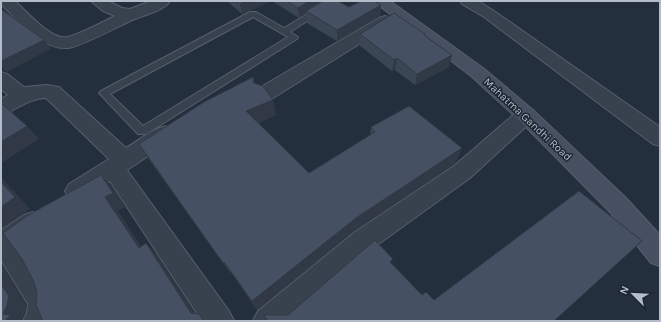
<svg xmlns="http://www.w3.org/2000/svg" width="661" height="322" font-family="Karla,sans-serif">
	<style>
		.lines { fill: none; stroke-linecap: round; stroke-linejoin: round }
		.lane-casing { stroke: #565f6c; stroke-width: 2 }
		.street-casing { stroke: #565f6c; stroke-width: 2 }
		.secondary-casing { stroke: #565f6c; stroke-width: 2 }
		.lane { fill: #38414e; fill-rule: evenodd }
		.street { fill: #38414e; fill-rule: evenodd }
		.secondary { fill: #465061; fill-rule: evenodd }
		.wall { fill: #3b4654 }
		.shaded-wall { fill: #303945 }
		.building { fill: #455162; stroke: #303945 }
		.labels { text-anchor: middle; stroke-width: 3; stroke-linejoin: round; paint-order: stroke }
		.street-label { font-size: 11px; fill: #b4bcc9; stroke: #1d2633 }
	</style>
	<rect width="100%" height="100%" fill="#242f3e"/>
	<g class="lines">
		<g class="lane-casing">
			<path id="lane" d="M329 1H338L290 32 298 37 297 39 146 134H138L99 93 101 91 250 12H256L284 28ZM253 17 288 37 143 126 110 94Z"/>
		</g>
		<g class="street-casing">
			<g id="street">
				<path d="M1 1H15C25 10 52 41 67 37 79 35 102 22 115 16L103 11 91 1H108L122 8 130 9 151 1H170C164 11 141 16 130 21 117 27 80 47 68 48 40 50 19 21 1 4Z"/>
				<polygon points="460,1 478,1 494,11 660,127 660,146 653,144 484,17 462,4"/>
				<polygon points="385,16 391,18 393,21 391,24 273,98 266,100 259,98 257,93 259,88 379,18"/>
				<path d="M1 72 7 74 24 87 47 85 59 87 126 148C140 140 158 122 174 127L177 133 174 139 127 170 229 311 234 321H202L110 181C97 190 85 204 69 198L65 191 69 184 109 159 46 98C29 98 17 110 1 115V99L8 95 1 89Z"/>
				<polygon points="526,108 533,110 536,115 533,120 470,178 373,248 290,321 253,321 258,311 355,232 454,166 519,110"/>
				<path d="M33 212 42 215 45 223 42 231 21 245C35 266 64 296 53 321H23L27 313 28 304 1 260V230L24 215Z"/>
			</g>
		</g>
		<g class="secondary-casing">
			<polygon id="secondary" points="373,1 390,1 483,68 533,110 626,198 660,235 660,266 651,263 610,212 519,120 471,76"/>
		</g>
		<use href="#lane" class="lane"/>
		<use href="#street" class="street"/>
		<use href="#secondary" class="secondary"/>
	</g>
	<g class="wall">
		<polygon points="227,1 271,1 242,14"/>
		<polygon points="272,1 322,1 349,7 381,5 380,16 337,41 307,23 306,13 299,18"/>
		<polygon points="360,34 425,36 452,55 449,67 415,85 395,70 392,71 359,45"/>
		<polygon points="254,83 276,115 258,123 309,173 370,135 371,127 456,163 354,231 257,310 231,272 230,273 148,158 139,144"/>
	</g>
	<g class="shaded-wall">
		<polygon points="246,1 271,1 242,14 240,4"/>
		<polygon points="309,1 322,1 322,3 306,11 306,13 299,18 298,8"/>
		<polygon points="381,5 380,16 337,41 337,30"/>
		<polygon points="44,40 51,49 6,72 1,66 1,61"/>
		<polygon points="452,55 449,67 415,85 417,74"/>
		<polygon points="397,58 395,70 392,71 394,60"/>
		<polygon points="273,100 276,115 250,126 246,111"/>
		<polygon points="27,126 39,139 1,163 1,142"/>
		<polygon points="462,148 456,163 354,231 257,310 252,301 356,218"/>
		<polygon points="101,175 114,189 125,207 118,211 150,260 139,248 105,197"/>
		<polygon points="1,177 30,209 1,229"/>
		<polygon points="146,243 157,255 200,321 191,313"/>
		<polygon points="224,262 231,272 230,273 223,263"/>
		<polygon points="1,263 26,304 26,313 22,320 25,321 4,321 3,314 1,284"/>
		<polygon points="199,314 206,321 204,321"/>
	</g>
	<g class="building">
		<polygon points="236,1 246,1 240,4"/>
		<polygon points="287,1 309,1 298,8"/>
		<polygon points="323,1 338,1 349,7 361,1 374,1 381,5 337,30 306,11"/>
		<polygon points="1,9 44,40 1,61"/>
		<polygon points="394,13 425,34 425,36 452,55 417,74 397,58 394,60 360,34"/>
		<polygon points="253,77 254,83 263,86 273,100 246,111 309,173 375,132 371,127 409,106 462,148 356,218 252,301 224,262 223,263 139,144 204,102"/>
		<polygon points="1,103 27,126 1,142"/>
		<polygon points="101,175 113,193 105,197 139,248 146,243 191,313 199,314 204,321 43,321 36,305 37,292 33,280 22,259 3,233 30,214"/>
		<polygon points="1,182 15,197 1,207"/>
		<polygon points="579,191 642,241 554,321 268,321 264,315 288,315 375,240 393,259 390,262 422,295 426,292 434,300"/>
		<polygon points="1,284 9,296 7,305 3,314 11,315 4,321 1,321"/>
	</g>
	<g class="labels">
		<g class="street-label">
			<text transform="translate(528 119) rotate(43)" y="4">Mahatma Gandhi Road</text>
		</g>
	</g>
	<rect width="661" height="322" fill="none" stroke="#b4bcc9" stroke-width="4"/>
	<g transform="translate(633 294) rotate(294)" stroke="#1d2633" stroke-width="3" paint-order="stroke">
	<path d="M0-3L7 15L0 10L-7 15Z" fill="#b4bcc9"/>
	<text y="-6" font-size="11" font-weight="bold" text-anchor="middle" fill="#b4bcc9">N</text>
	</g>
</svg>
